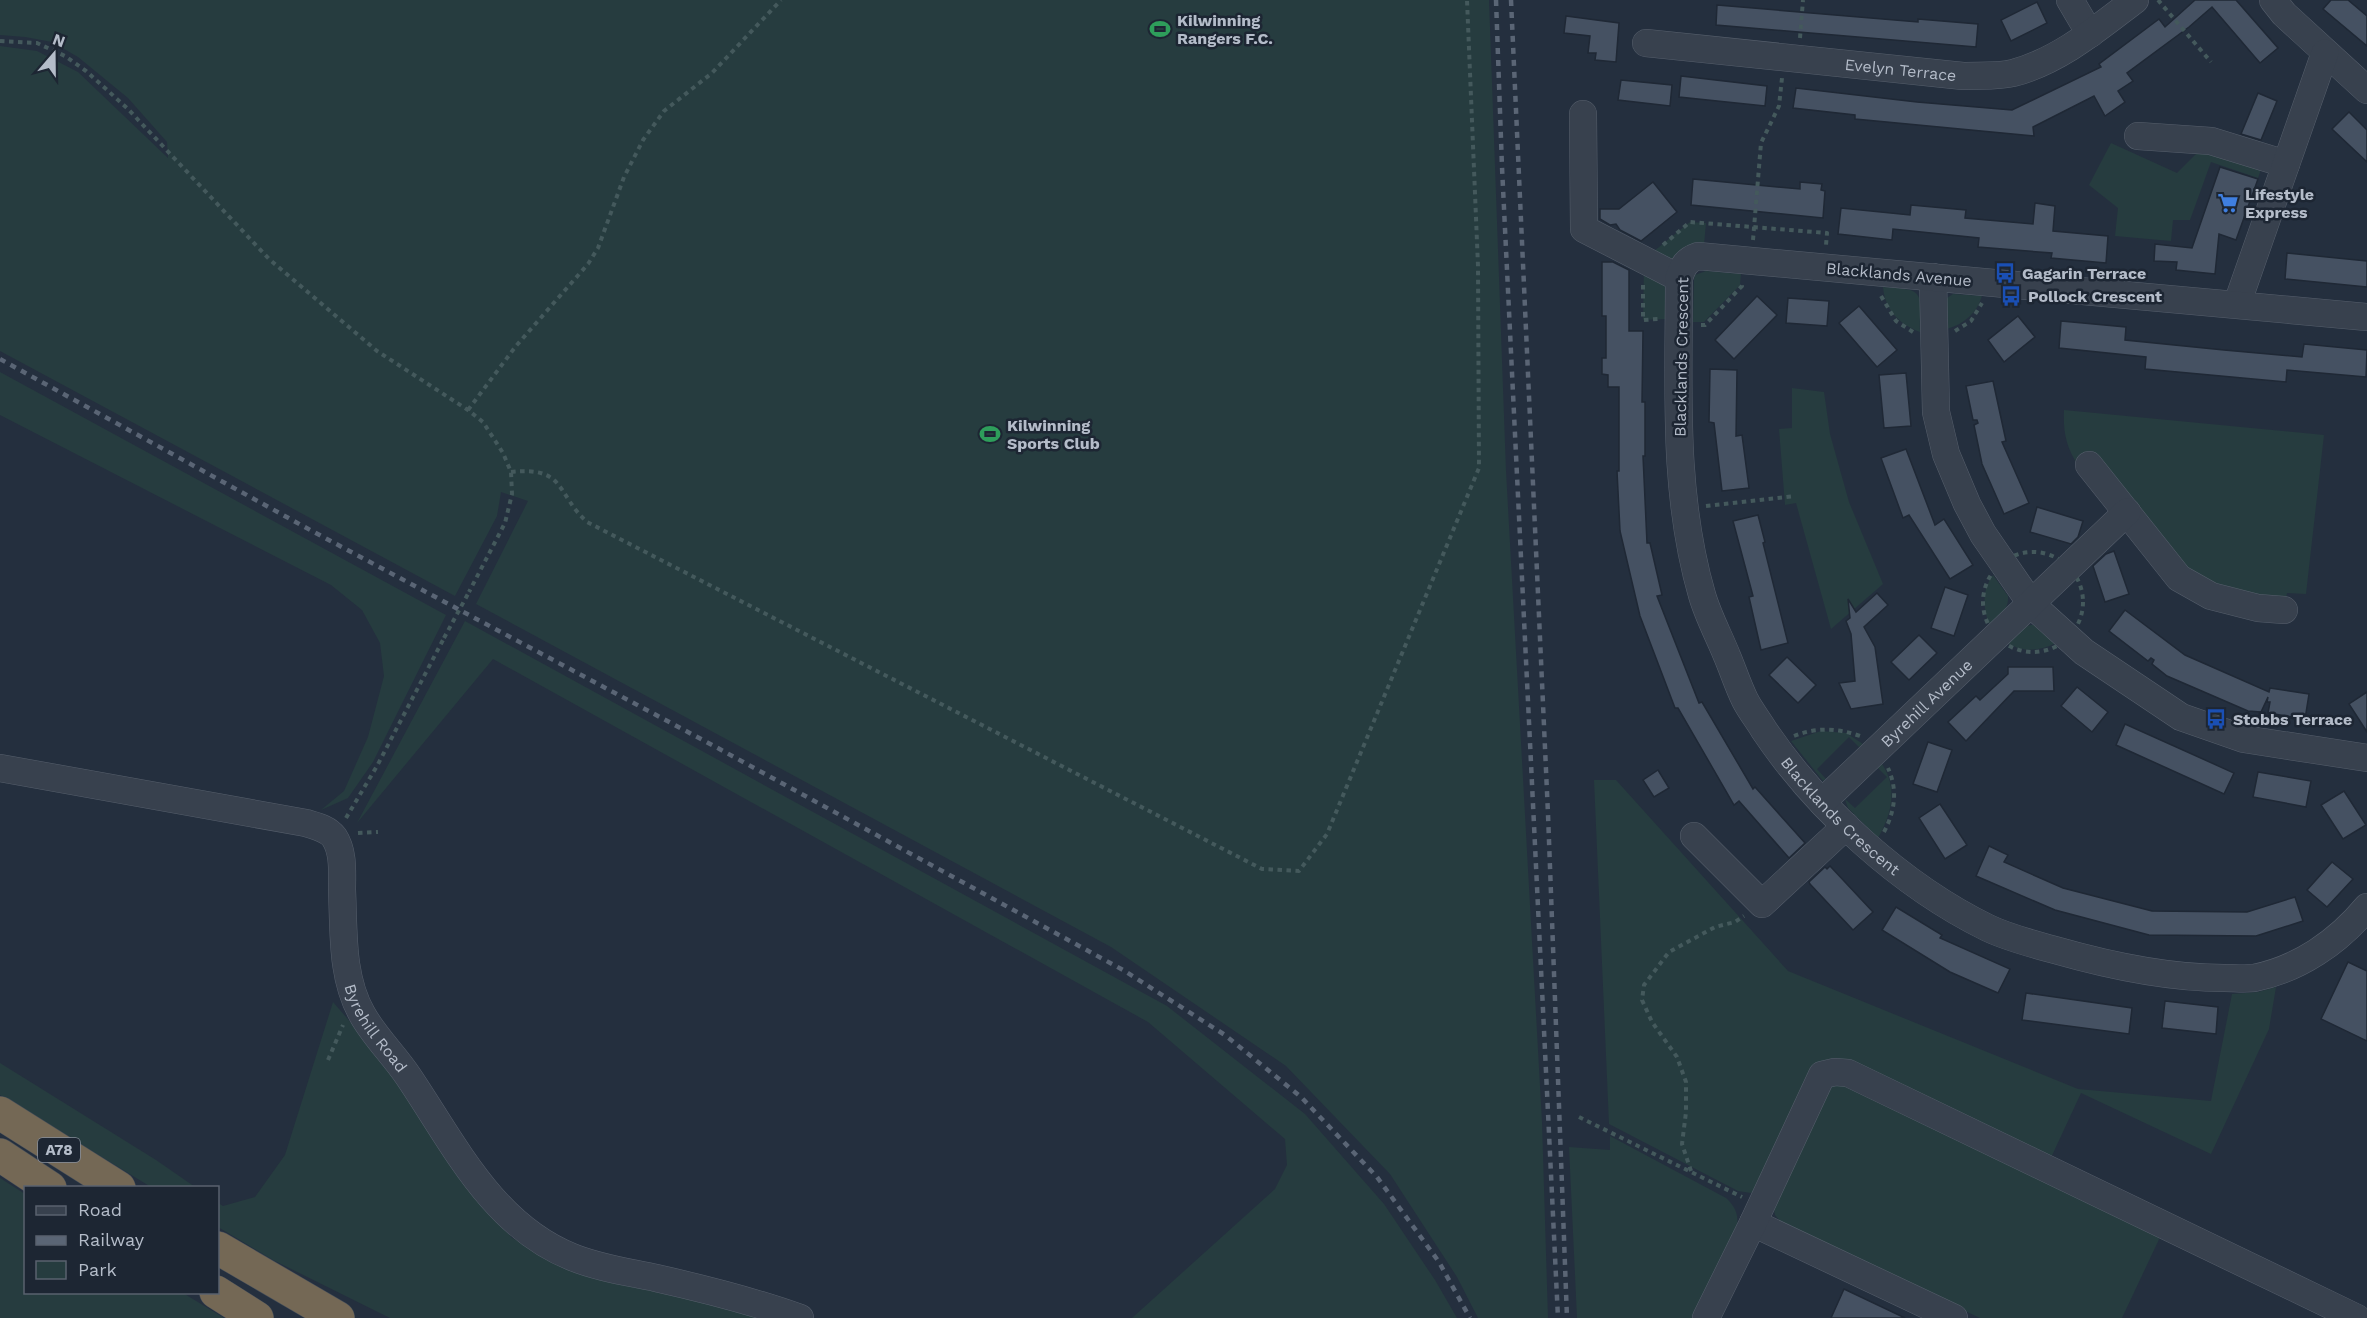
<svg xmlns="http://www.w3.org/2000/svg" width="2367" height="1318" font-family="'Work Sans',sans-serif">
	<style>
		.green { fill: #263c3f }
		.building { fill: #455162; stroke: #1f2835; stroke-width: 1.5 }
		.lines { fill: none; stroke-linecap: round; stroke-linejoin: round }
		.minor-casing { stroke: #565f6c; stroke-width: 28 }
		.highway-casing { stroke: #434c59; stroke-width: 34 }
		.path { stroke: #44595c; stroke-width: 4; stroke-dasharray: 4.5 4.5; stroke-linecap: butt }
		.minor { stroke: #38414e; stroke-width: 27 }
		.highway { stroke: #746855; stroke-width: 33 }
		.rail { stroke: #5a6575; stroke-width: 4.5; stroke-dasharray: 6 6; stroke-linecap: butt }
		.path-bridge { stroke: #44595c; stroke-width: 4; stroke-dasharray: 4.5 4.5; stroke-linecap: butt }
		.labels { text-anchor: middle; stroke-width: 5; stroke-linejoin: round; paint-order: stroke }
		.shield { fill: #1d2633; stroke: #878f9c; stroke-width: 1.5 }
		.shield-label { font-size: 15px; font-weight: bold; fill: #b4bcc9 }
		.poi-label { font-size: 16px; font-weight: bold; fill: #b4bcc9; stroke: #1d2633; text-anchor: start }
		.street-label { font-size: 16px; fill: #b4bcc9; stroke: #1d2633 }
	</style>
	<rect width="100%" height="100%" fill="#242f3e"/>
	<g class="green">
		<polygon points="0,0 1489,0 1506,471 1542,1122 1548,1318 1478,1318 1457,1277 1390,1174 1286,1066 1111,947 476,604 528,501 501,492 497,516 455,596 0,351 0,46 37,51 78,72 168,158 167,142 128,98 78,57 52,42 25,37 0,35"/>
		<polygon points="2111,143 2177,173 2199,151 2264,161 2258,178 2211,162 2190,220 2173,220 2171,241 2115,236 2118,208 2089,185"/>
		<polygon points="1690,222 1706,223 1704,245 1675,268 1648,256"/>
		<polygon points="1644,267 1670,279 1667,319 1643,320"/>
		<polygon points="1706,271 1741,274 1740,285 1704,322 1693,322 1694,279 1695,275"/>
		<path d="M1883 287C1926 290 1920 290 1920 332 1899 324 1885 310 1883 287Z"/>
		<path d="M1953 294 1982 296C1977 313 1964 324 1947 329V298Z"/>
		<polygon points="0,372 446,615 373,762 348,798 321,810 344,791 368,737 384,676 380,643 362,610 331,585 0,415"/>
		<polygon points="1792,388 1824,392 1830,434 1849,502 1883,584 1831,629 1796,503 1785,505 1779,429 1792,428"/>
		<path d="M2064 410 2324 435 2306 594 2287 593 2285 604 2200 581 2078 465C2066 447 2063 432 2064 410Z"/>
		<path d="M1993 575 2008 596C2009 610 2000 615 1989 624 1983 607 1982 590 1993 575Z"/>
		<polygon points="465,621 1167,1006 1305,1114 1384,1204 1435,1280 1457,1318 1132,1318 1275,1189 1287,1165 1285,1139 1148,1022 493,659 357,823"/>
		<path d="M2031 625H2035L2056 643C2040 651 2023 653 2008 643L2027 626Z"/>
		<polygon points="1821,731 1846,733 1863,744 1859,747 1849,737 1817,769 1826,779 1823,781 1791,741"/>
		<path d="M1882 764C1898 788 1892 814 1878 838L1848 808 1845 799 1855 808 1887 777 1878 768Z"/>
		<polygon points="1594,780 1616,780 1788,971 2078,1089 2211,1101 2232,994 2258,992 2276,987 2269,1029 2211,1154 2081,1093 2049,1162 1839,1064 1757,1190 1751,1193 1738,1191 1609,1124"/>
		<polygon points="333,1002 397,1076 468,1186 512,1238 583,1271 772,1318 390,1318 273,1260 218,1227 218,1203 223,1206 255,1197 285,1155"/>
		<polygon points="0,1063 156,1160 195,1187 151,1187 0,1095"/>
		<polygon points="1836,1080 2162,1233 2122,1318 1980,1318 1785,1227 1775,1215 1773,1205 1826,1084"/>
		<path d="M1610 1136 1726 1198C1738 1209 1739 1218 1736 1233L1694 1318H1577L1569 1147 1610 1150Z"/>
		<polygon points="0,1178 25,1194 26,1292 183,1293 224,1318 0,1318"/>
	</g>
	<g class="building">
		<polygon points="2195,0 2236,0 2278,48 2260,63 2212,7 2189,27 2127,73 2133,81 2118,91 2125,102 2105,116 2094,96 2033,127 2034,136 1855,119 1855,115 1793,108 1796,88 1917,102 2012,110 2101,67 2099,64 2159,19 2165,27"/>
		<polygon points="2331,0 2348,0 2367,16 2367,46 2323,9"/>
		<polygon points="2037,2 2047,23 2011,41 2001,20"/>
		<polygon points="1717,5 1918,22 1918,19 1978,24 1976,47 1716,25"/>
		<polygon points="1566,16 1619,23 1616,62 1595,60 1596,53 1588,53 1590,36 1564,33"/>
		<polygon points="1681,76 1767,86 1765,106 1679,97"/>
		<polygon points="1621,80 1672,85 1670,106 1618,100"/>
		<polygon points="2258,93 2277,101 2261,140 2241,134"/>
		<polygon points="2349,112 2367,130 2367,162 2332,129"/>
		<polygon points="2220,167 2258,179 2236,240 2219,234 2215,274 2176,270 2177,262 2154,261 2155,244 2192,248"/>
		<polygon points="1693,179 1800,189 1800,182 1822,184 1821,190 1825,191 1823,218 1691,205"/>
		<polygon points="1653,182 1677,212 1641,241 1620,230 1616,224 1610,225 1600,219 1600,209 1619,209"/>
		<polygon points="2035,203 2055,206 2053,231 2108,236 2106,263 2051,258 2052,253 1978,247 1979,238 1893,229 1892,240 1838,234 1841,208 1910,215 1911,205 1966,210 1965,218 2033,224"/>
		<polygon points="2287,253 2367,261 2367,287 2285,279"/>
		<polygon points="1602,262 1613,262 1629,270 1629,331 1643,331 1642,402 1645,402 1645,456 1643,456 1647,543 1650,543 1662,595 1657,596 1699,703 1702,702 1753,789 1755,787 1805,843 1789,858 1739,801 1734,805 1678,708 1675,708 1640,616 1620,531 1617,471 1619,471 1619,387 1608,387 1608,375 1602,374 1602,358 1606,358 1606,316 1602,316"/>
		<polygon points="1757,296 1777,315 1734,359 1715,340"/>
		<polygon points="1788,298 1829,301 1827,326 1786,323"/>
		<polygon points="1859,306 1897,350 1877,367 1839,323"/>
		<polygon points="2018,316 2035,337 2004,362 1988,340"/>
		<polygon points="2061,321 2126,327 2125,340 2224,350 2302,357 2304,344 2367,350 2366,377 2287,370 2286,382 2145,369 2146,357 2059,348"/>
		<polygon points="1710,369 1737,370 1736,436 1742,435 1749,488 1722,491 1714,423 1709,422"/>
		<polygon points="1906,373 1911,426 1884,428 1879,375"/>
		<polygon points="1993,381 2006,441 2002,442 2029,503 2004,514 1982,464 1974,425 1978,423 1977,420 1973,420 1966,386"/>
		<polygon points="1906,449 1935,525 1944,519 1973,565 1950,579 1909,515 1903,518 1881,458"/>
		<polygon points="2037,507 2083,521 2078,537 2071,544 2030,532"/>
		<polygon points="1758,515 1765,542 1763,543 1788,643 1761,650 1749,597 1753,596 1733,521"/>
		<polygon points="2114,551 2129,594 2105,602 2093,566 2106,554"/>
		<polygon points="1945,587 1968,595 1954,636 1931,628"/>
		<polygon points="1877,593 1888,605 1864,627 1875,647 1883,704 1851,709 1839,683 1855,681 1851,634 1846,621 1850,618 1848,599 1856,612"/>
		<polygon points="2125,610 2185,655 2269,692 2270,688 2309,694 2305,719 2268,713 2270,702 2267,702 2268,697 2261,712 2248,711 2167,676 2152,664 2154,660 2151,658 2148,661 2109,631"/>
		<polygon points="1919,635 1937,653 1909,680 1891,662"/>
		<polygon points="1787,657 1816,685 1798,703 1769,675"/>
		<polygon points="2008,667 2053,667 2054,691 2014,691 1966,741 1948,722 1976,696 1980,700 2008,674"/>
		<polygon points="2077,687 2108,712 2092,732 2061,706"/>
		<polygon points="2367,692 2367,732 2349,704"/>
		<polygon points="2125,724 2234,773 2224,794 2116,745"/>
		<polygon points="1928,742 1952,750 1937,792 1913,784"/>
		<polygon points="1658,770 1669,788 1654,797 1643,780"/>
		<polygon points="2258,772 2311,781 2306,807 2253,797"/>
		<polygon points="2344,791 2366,825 2343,839 2321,805"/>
		<polygon points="1940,804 1967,845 1945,859 1919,818"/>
		<polygon points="1989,846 2008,855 2004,862 2063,888 2152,911 2247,912 2295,897 2303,921 2256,936 2149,935 2055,910 1976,876"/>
		<polygon points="2332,862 2353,879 2327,907 2307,890"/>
		<polygon points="1830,866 1873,912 1853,930 1810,884 1809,882 1825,867 1827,869"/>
		<polygon points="1896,907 1942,935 1940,938 2010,969 1998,993 1950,972 1882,930"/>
		<polygon points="2348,962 2367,971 2367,1041 2321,1019"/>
		<polygon points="2026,993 2132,1008 2129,1034 2022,1020"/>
		<polygon points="2165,1001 2218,1007 2216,1034 2162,1028"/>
		<polygon points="1844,1289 1905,1318 1831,1318"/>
	</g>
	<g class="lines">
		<g class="minor-casing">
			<g id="minor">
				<polyline points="2070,0 2090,34"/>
				<polyline points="2273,0 2284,14 2367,90"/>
				<path id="s1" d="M1646 43 1963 76C1979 75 1997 77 2013 73 2059 61 2098 28 2135 0"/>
				<polyline points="1583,114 1584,229 1679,278"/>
				<polyline points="2138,136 2211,141 2286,164"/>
				<polyline points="1933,277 1936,412 1946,454 1967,504 1983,534 2032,605 2084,652 2181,717 2244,739 2367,758"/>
				<polyline points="2237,304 2325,53"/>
				<path id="s2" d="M2367 317 1698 256C1686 260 1683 266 1679 278 1679 384 1672 492 1702 595 1708 616 1719 636 1727 656 1733 670 1738 686 1745 700 1750 710 1758 720 1764 730 1817 809 1902 886 1988 928 2009 938 2033 944 2055 950 2111 966 2167 978 2224 978 2234 978 2245 979 2254 978 2299 969 2338 942 2367 907"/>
				<polyline points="2089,465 2179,578 2211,596 2258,608 2284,610"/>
				<path id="s3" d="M0 768 306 823C316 826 327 828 334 837 344 852 342 873 342 890 344 932 341 977 362 1014 374 1036 394 1055 408 1076 454 1144 492 1225 572 1257 599 1268 628 1272 656 1278 705 1289 753 1301 800 1318"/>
				<path id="s4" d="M1822 802 2127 512"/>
				<polyline points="1694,836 1762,904 1846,826"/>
				<polyline points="1753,1223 1954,1318"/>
				<polyline points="1706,1318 1753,1223 1822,1075 1835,1072 1848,1073 2357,1318"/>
			</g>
		</g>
		<g class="highway-casing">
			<g id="highway">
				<polyline points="0,1113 119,1188"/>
				<polyline points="0,1155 50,1188"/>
				<polyline points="218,1248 338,1318"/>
				<polyline points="216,1292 257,1318"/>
			</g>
		</g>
		<g class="path">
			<polyline points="2158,0 2211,62"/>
			<polyline points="1800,38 1803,0"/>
			<polyline points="0,41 37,43 65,56 86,71 127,108 269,259 377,351 468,410 483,422 503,453 511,472 512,494 505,523 469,592"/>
			<polyline points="1753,240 1761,143 1779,106 1782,78"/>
			<polyline points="1663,245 1690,222 1827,233 1826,245"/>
			<polyline points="1643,285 1643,320 1658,319"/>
			<polyline points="1881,296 1896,321 1913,332"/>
			<polyline points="1701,325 1705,325 1742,286 1742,282"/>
			<polyline points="1955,331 1971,321 1982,303"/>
			<polyline points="468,410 516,346 588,264 598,248 624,177 643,140 664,111 712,73 781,0"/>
			<path d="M511 472C566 466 556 494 587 522L1262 869 1299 871 1327 834 1479 468 1478 266 1467 0"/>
			<polyline points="1706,506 1795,496"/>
			<circle cx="2033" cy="602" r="50"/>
			<path d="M1794 736C1817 727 1837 728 1860 736"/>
			<polyline points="346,818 377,766 444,638"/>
			<path d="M1884 832C1895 811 1898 790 1888 768"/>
			<polyline points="358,833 378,832"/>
			<polyline points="328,1060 343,1025"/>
			<polyline points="1579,1117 1742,1197"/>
			<polyline points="1691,1171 1682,1144 1686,1112 1686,1082 1677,1057 1652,1022 1642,1000 1644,985 1669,952 1715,927 1735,922 1744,916"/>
		</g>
		<use href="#minor" class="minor"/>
		<use href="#highway" class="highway"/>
		<g class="rail">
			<polyline points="1496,0 1502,167 1558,1318"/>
			<polyline points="1511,0 1548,814 1567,1318"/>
			<polyline points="0,359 312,531 714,746 1123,970 1225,1035 1301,1097 1377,1177 1439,1262 1470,1318"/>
		</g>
		<polyline class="path-bridge" points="444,638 469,592"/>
	</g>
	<defs>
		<g id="stadium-bare" transform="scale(1.62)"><path d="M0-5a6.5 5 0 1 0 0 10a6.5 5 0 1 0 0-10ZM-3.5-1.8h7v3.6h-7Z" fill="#2e9e5b" stroke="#1d2633" stroke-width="2.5" paint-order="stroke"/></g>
		<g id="supermarket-bare" transform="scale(1.62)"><path d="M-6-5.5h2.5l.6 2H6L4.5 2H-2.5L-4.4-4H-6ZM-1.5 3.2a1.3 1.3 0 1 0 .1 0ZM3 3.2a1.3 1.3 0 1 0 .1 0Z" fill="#3f7fe0" stroke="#1d2633" stroke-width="2.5" paint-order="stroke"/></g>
		<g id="bus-bare" transform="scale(1.62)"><path d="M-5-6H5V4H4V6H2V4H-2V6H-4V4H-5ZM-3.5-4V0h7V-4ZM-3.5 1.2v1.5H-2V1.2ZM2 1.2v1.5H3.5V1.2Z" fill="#1a4fb4" stroke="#1d2633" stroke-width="2.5" paint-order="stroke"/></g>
	</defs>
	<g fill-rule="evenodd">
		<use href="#stadium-bare" x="1160" y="29"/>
		<use href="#supermarket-bare" x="2228" y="203"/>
		<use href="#bus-bare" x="2005" y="273"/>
		<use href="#bus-bare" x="2011" y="296"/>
		<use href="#stadium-bare" x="990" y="434"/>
		<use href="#bus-bare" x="2216" y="719"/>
	</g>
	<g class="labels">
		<rect class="shield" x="38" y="1138" width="42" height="24" rx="4.5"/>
		<g class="shield-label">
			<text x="59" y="1155">A78</text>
		</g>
		<g class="poi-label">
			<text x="1177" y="26">Kilwinning<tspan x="1177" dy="18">Rangers F.C.</tspan></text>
			<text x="2245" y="200">Lifestyle<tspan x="2245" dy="18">Express</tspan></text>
			<text x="2022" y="279">Gagarin Terrace</text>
			<text x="2028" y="302">Pollock Crescent</text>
			<text x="1007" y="431">Kilwinning<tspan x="1007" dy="18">Sports Club</tspan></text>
			<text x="2233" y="725">Stobbs Terrace</text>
		</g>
		<g class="street-label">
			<text dy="6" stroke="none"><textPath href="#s1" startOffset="256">Evelyn Terrace</textPath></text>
			<text transform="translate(1899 274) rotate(5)" y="6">Blacklands Avenue</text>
			<text transform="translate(1681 357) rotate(-89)" y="6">Blacklands Crescent</text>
			<text dy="6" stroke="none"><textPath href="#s4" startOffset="144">Byrehill Avenue</textPath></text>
			<text dy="6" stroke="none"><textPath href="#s2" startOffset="1286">Blacklands Crescent</textPath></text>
			<text dy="6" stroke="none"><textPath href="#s3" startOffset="543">Byrehill Road</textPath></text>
		</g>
	</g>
	<rect x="24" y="1186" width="195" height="108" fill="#1d2633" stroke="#59626f" stroke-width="1.5"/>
	<rect x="36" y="1206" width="30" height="9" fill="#38414e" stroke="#59626f" stroke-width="1.5"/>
	<text x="78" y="1216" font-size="18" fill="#b4bcc9">Road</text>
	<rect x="36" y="1236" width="30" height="9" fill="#5a6575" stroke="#59626f" stroke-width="1.5"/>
	<text x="78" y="1246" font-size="18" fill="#b4bcc9">Railway</text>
	<rect x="36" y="1261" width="30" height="18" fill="#263c3f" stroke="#59626f" stroke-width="1.5"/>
	<text x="78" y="1276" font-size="18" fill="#b4bcc9">Park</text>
	<g transform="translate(54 54) rotate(20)" stroke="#1d2633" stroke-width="4.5" paint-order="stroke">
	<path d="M0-4.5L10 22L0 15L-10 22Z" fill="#b4bcc9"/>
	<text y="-9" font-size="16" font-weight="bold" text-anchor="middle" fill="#b4bcc9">N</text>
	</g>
</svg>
